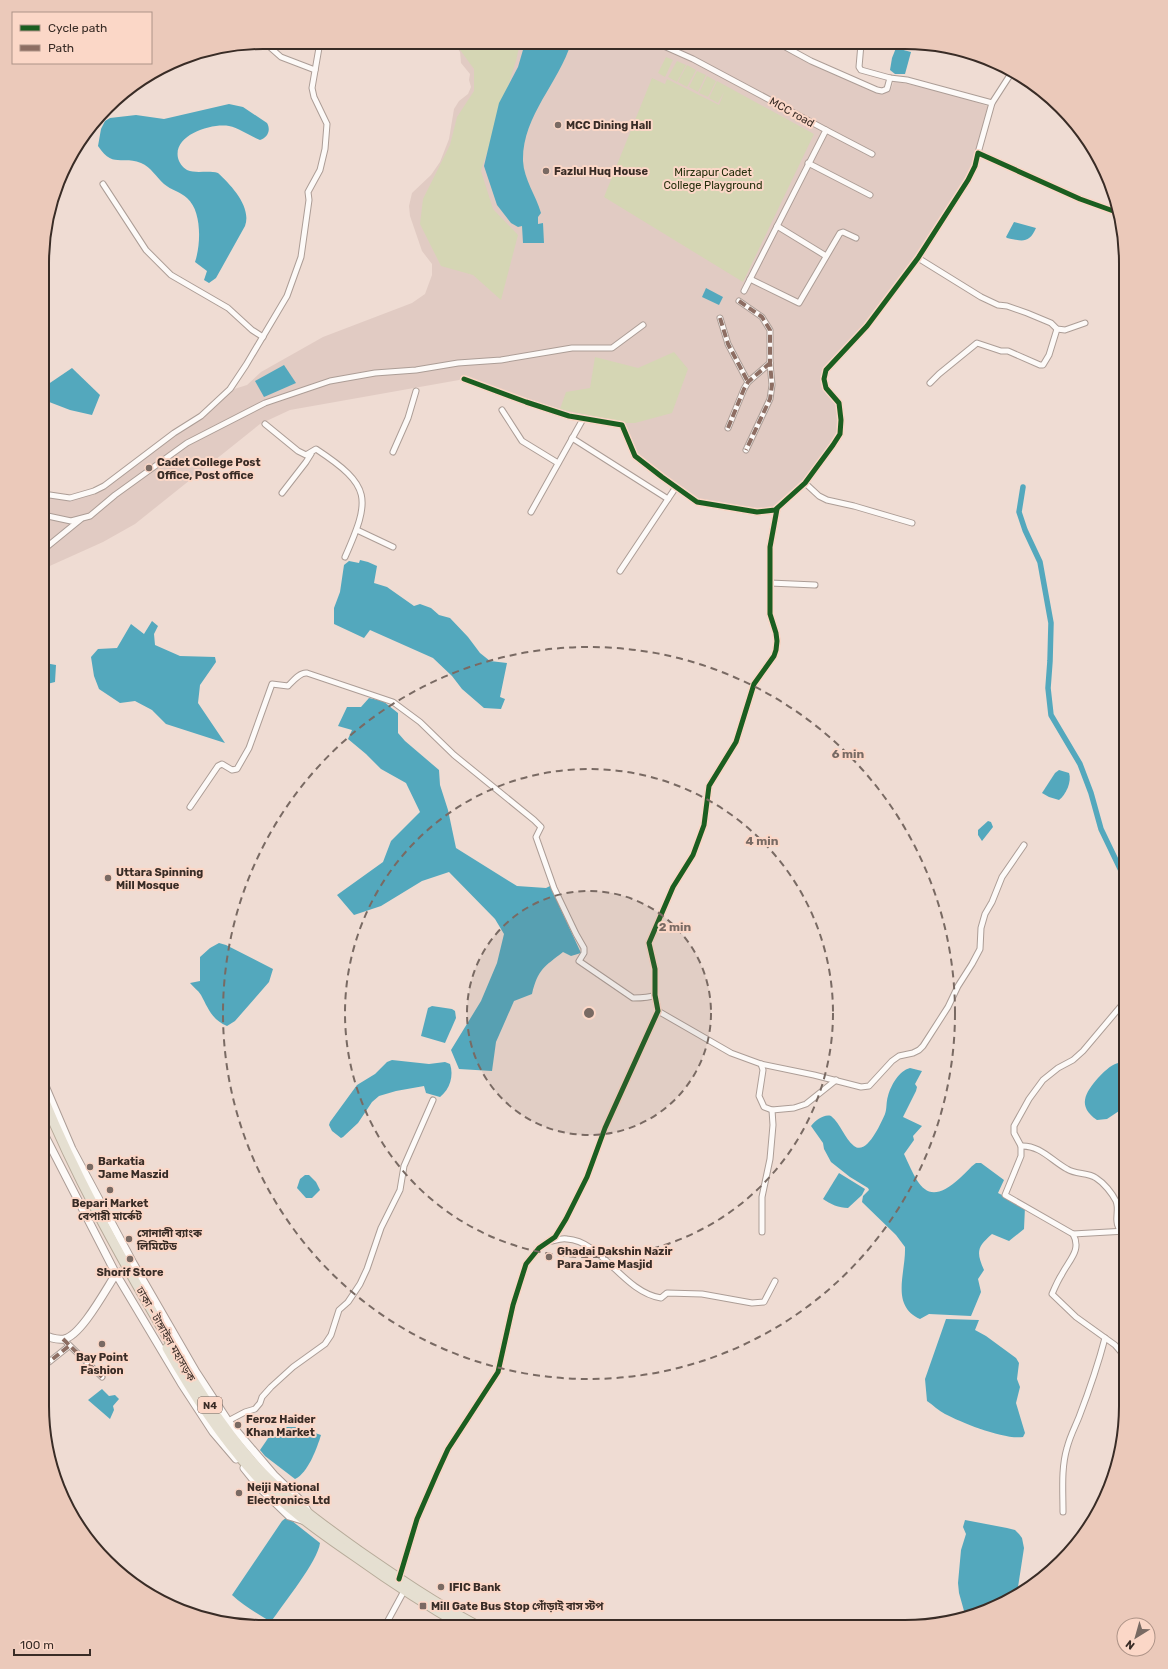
<svg xmlns="http://www.w3.org/2000/svg" width="1168" height="1669" font-family="Rubik,'Noto Sans Bengali',sans-serif">
	<style>
		.education { fill: #e1cbc3 }
		.green { fill: #d5d6b4 }
		.water { fill: #53a8bd }
		.lines { fill: none; stroke-linecap: round; stroke-linejoin: round }
		.canal { stroke: #53a8bd; stroke-width: 5.5 }
		.secondary-tunnel { stroke: #cbb9b0; stroke-width: 7; stroke-dasharray: 7 3.5; stroke-linecap: butt }
		.street-casing { stroke: #ac9d96; stroke-width: 7 }
		.secondary-casing { stroke: #ac9d96; stroke-width: 9 }
		.highway-casing { stroke: #b7ab9a; stroke-width: 11 }
		.street { stroke: #fdfaf8; stroke-width: 5 }
		.secondary { stroke: #fdfaf8; stroke-width: 7 }
		.highway { stroke: #e5dfd1; stroke-width: 9 }
		.quiet { stroke: #8d6e63; stroke-width: 4; stroke-dasharray: 8 4; stroke-linecap: butt }
		.cycleway-casing { stroke: #fbd7c7; stroke-width: 8 }
		.cycleway { stroke: #1b5e20; stroke-width: 5 }
		.ring { fill: none; stroke: #796a63; stroke-width: 2; stroke-dasharray: 7 5 }
		.poi-dot { fill: #796a63; stroke: #fbd7c7; stroke-width: 1.5 }
		.labels { text-anchor: middle; stroke-width: 4; stroke-linejoin: round; paint-order: stroke }
		.shield { fill: #fbd7c7; stroke: #735f56; stroke-width: 1 }
		.shield-label { font-size: 10px; font-weight: bold; fill: #392c26 }
		.street-label { font-size: 11px; fill: #392c26; stroke: #fbd7c7 }
		.poi-label { font-size: 11px; font-weight: bold; fill: #392c26; stroke: #fbd7c7; text-anchor: start }
		.park-label { font-size: 11px; fill: #26300d; stroke: #fbd7c7 }
		.rim { fill: none; stroke: #392c26; stroke-width: 2 }
		.centre { fill: #796a63; stroke: #fbd7c7; stroke-width: 2 }
		.ring-label { font-size: 12px; text-anchor: middle; font-weight: bold; fill: #796a63; stroke: #fbd7c7; stroke-width: 4; stroke-linejoin: round; paint-order: stroke }
	</style>
	<rect width="100%" height="100%" fill="#efdcd3"/>
	<polygon class="education" points="454,43 776,43 883,93 890,91 894,81 955,95 990,107 974,162 951,202 922,247 866,325 826,370 826,389 838,403 839,433 806,482 775,510 757,511 698,501 636,455 622,424 570,416 463,378 459,380 290,410 260,424 135,524 103,542 43,569 43,495 70,499 105,488 231,390 247,385 261,372 323,337 412,303 425,294 432,275 432,264 422,251 410,216 409,206 412,193 431,175 440,162 449,139 454,109 459,101 468,94 471,87 469,80 470,74 461,63 460,52"/>
	<g class="green">
		<polygon points="455,43 520,43 516,61 481,171 493,209 518,235 501,300 473,275 441,266 420,224 423,199 450,145 457,117 474,91 474,69"/>
		<polygon points="666,57 673,60 665,77 658,73"/>
		<polygon points="677,61 686,65 677,82 668,77"/>
		<polygon points="687,65 696,70 687,87 678,82"/>
		<polygon points="697,71 706,75 698,92 689,87"/>
		<polygon points="707,76 716,81 708,97 699,93"/>
		<polygon points="652,78 665,84 667,79 719,105 724,92 718,103 709,98 717,81 814,134 743,282 604,197"/>
		<polygon points="674,352 688,369 672,413 635,423 626,423 560,409 566,392 590,388 595,357 638,368"/>
	</g>
	<g class="water">
		<path d="M525 43H571C559 83 522 116 523 161 524 180 536 195 541 213L538 217V224L543 223 544 243H523L522 226 518 227 511 223 497 205 484 166 499 103 518 67Z"/>
		<polygon points="896,48 911,52 905,74 895,74 890,70 892,58"/>
		<path d="M229 104 243 107 267 123C271 130 268 137 260 140 250 136 239 128 229 126 211 123 173 135 178 158 179 162 182 167 187 170 196 174 208 170 218 173 231 185 252 207 245 226L216 278 209 283 204 280 207 271 195 262C201 244 202 211 187 198 181 192 171 190 164 184 156 177 151 167 141 163 122 155 113 169 98 146L101 129 105 121 110 118 136 115 164 119Z"/>
		<path d="M1014 222 1036 228C1029 244 1022 241 1007 238L1006 237Z"/>
		<polygon points="706,288 723,297 719,305 702,297"/>
		<polygon points="284,365 296,383 264,397 255,381"/>
		<polygon points="72,368 100,395 92,415 70,410 44,400 44,387"/>
		<polygon points="360,560 368,562 377,566 374,583 387,587 414,606 420,604 431,608 439,615 450,618 468,637 480,653 490,661 507,663 500,697 505,699 501,709 484,708 462,689 452,676 433,658 370,630 364,638 334,624 334,608 340,592 344,565 349,561 359,563"/>
		<polygon points="152,621 158,626 154,634 155,645 180,656 215,657 216,662 200,685 198,703 225,743 166,724 152,710 135,701 120,703 99,689 94,676 91,657 98,649 117,648 131,624 144,634"/>
		<polygon points="43,647 45,647 45,663 56,665 55,682 43,685"/>
		<path d="M369 698 383 701 398 713V733L405 741 439 770 440 785 448 810 456 848 517 886 546 888 550 886 581 953 571 956 563 952C544 967 538 969 532 994L514 1001 496 1042 492 1071 459 1069 451 1050 481 1001 497 963 504 934 495 919 449 872 422 881 381 906 354 915 337 895 383 862 391 841 420 812 406 783 381 769 366 754 348 739 352 730 338 726 347 707H361Z"/>
		<path d="M1059 770 1069 773C1072 781 1066 795 1059 800L1049 797 1042 793 1055 773Z"/>
		<polygon points="988,821 991,822 993,827 982,841 978,835 978,830"/>
		<path d="M219 943 226 945 273 969 269 982 235 1021 227 1026C212 1020 208 1008 201 995 198 990 193 987 190 983L200 981V957L210 948Z"/>
		<polygon points="432,1006 452,1009 455,1011 456,1018 445,1043 421,1036 428,1008"/>
		<path d="M392 1060 429 1064 445 1062 450 1064C454 1076 450 1089 440 1097L426 1093 424 1086 396 1091 379 1096 372 1102 358 1123 343 1137 341 1138 332 1131 329 1125 330 1122 357 1085 375 1074 387 1062Z"/>
		<path d="M1118 1063 1121 1064 1126 1068V1081L1120 1089 1118 1098 1119 1111 1107 1119 1097 1120C1077 1106 1085 1093 1098 1078 1103 1073 1110 1065 1118 1063Z"/>
		<path d="M910 1068 922 1071 915 1084 917 1087 916 1091 903 1117 922 1126 913 1136 914 1140 904 1154C918 1184 926 1209 960 1178 966 1173 970 1167 976 1163H981L1004 1180 998 1193 1025 1207 1024 1229 1009 1241 992 1234C977 1247 976 1252 984 1270L978 1279 981 1292 971 1316 929 1314 920 1319C890 1305 906 1273 905 1247L896 1235 862 1202 863 1196 869 1190 868 1188 850 1177 831 1162 824 1149 823 1143 811 1126C816 1120 824 1114 831 1116 841 1124 844 1138 854 1146 867 1156 881 1123 885 1114 887 1109 886 1102 888 1096 891 1085 899 1071 910 1068Z"/>
		<path d="M839 1173 865 1189 862 1195 848 1208C839 1208 830 1204 823 1199Z"/>
		<polygon points="305,1175 309,1175 316,1182 320,1190 312,1198 306,1198 297,1188 300,1179"/>
		<path d="M946 1319 979 1320 975 1330 986 1336 1016 1358 1019 1363 1017 1379 1020 1387 1016 1403 1025 1433 1023 1437C1005 1440 962 1423 945 1414 939 1411 933 1405 927 1401L925 1379Z"/>
		<polygon points="102,1389 109,1396 115,1395 119,1399 113,1406 114,1410 110,1419 88,1400"/>
		<path d="M281 1427H297L321 1435C317 1448 308 1473 295 1479L265 1456 260 1450 273 1431Z"/>
		<path d="M287 1517 320 1543C318 1561 283 1604 271 1622 258 1614 244 1606 232 1595L282 1521Z"/>
		<polygon points="965,1520 1007,1528 1015,1530 1019,1534 1022,1538 1024,1548 1018,1587 1021,1592 1003,1604 966,1618 959,1593 958,1583 961,1550 966,1534 963,1527"/>
	</g>
	<g class="lines">
		<polyline class="canal" points="1023,487 1019,512 1025,530 1040,562 1051,623 1050,661 1048,688 1051,715 1080,764 1091,793 1101,829 1126,881"/>
		<polyline class="secondary-tunnel" points="116,1274 131,1264"/>
		<g class="street-casing">
			<g id="street">
				<polyline points="264,42 281,57 315,70"/>
				<polyline points="657,43 693,59 826,130 744,291"/>
				<polyline points="778,43 811,61 877,90 882,91 887,89 890,78"/>
				<polyline points="861,44 859,67 861,70 890,78 907,80 992,103"/>
				<polyline points="826,130 872,154"/>
				<polyline points="978,153 992,103 1012,72"/>
				<polyline points="808,163 870,195"/>
				<polyline points="103,184 146,250 171,275 228,308 252,330 263,337"/>
				<polyline points="777,226 826,256"/>
				<polyline points="918,258 981,297 998,305 1007,306 1027,313 1051,323 1057,329 1065,330 1085,323"/>
				<polyline points="750,279 799,303 840,233 843,232 856,238"/>
				<polyline points="739,301 762,317 770,330 770,363 772,385 770,399 746,450"/>
				<polyline points="720,318 728,344 748,382"/>
				<polyline points="464,379 526,402 569,416 622,425 635,456 662,477 697,502 757,512 775,510 805,483 833,445 840,434 841,420 839,403 826,388 824,379 826,370 867,326 918,258 968,180 975,166 978,153 1080,199 1119,213"/>
				<polyline points="930,383 939,374 977,343 1001,351 1008,351 1040,365 1043,365 1049,355 1057,329"/>
				<polyline points="502,410 522,441 558,463"/>
				<path d="M265 424 298 451 306 455 316 449C372 486 371 498 345 557"/>
				<polyline points="728,428 744,389 748,382 770,363"/>
				<polyline points="572,438 668,499"/>
				<polyline points="393,452 408,418 416,391"/>
				<polyline points="805,483 819,496 827,500 854,506 912,523"/>
				<polyline points="282,493 306,462 311,454"/>
				<polyline points="43,494 70,498 94,491 104,486 174,433 201,416 230,389 246,365 287,296 301,257 309,200 308,192 320,170 325,149 327,124 314,97 312,88 320,42"/>
				<path d="M531 512C548 481 566 450 583 419"/>
				<polyline points="43,515 71,521 90,516 115,495 187,443 265,403 330,381 375,373 416,370 458,363 501,360 572,348 612,348 643,325"/>
				<polyline points="1126,521 1126,511"/>
				<polyline points="357,530 393,547"/>
				<polyline points="43,550 81,519"/>
				<polyline points="620,571 676,487"/>
				<polyline points="770,583 815,585"/>
				<path d="M190 807 218 766 222 764 232 770 237 769 249 748 272 684 288 686C293 681 300 672 307 673L393 702 420 722 454 755 534 820 541 827 536 837 554 888 576 934 584 948V953L579 961 633 998C639 998 649 998 655 995"/>
				<polyline points="658,1011 731,1053 761,1064 814,1075 861,1087 869,1086 892,1061 899,1056 913,1053 919,1050 923,1046 948,1007 958,986 972,964 980,949 981,928 985,914 992,902 1002,877 1024,845"/>
				<polyline points="761,1064 763,1070 759,1096 764,1107 772,1110 794,1108 806,1104 836,1080"/>
				<path d="M1021 1146C1040 1145 1052 1161 1067 1169 1076 1175 1088 1172 1096 1178 1104 1183 1112 1193 1116 1201 1119 1208 1116 1215 1117 1222 1117 1225 1119 1228 1120 1231"/>
				<polyline points="762,1232 762,1197 770,1159 773,1125 772,1110"/>
				<polyline points="1073,1234 1126,1231"/>
				<path d="M552 1241C556 1240 562 1238 567 1239 602 1241 623 1292 661 1298L667 1293 702 1294 752 1303 764 1302 775 1281"/>
				<polyline points="63,1339 102,1377"/>
				<path d="M1126 1358 1115 1345 1076 1317 1052 1294C1055 1287 1058 1280 1062 1274 1069 1260 1082 1250 1073 1234L1005 1195 1021 1156V1146L1014 1133V1126L1029 1099 1043 1080 1058 1068 1073 1060 1083 1051 1126 1000"/>
				<polyline points="42,1364 49,1362 69,1346"/>
				<polyline points="228,1421 245,1412 255,1409 260,1403 262,1397 271,1387 293,1367 325,1344 331,1335 339,1310 348,1302 360,1284 367,1269 381,1228 400,1190 404,1166 433,1100"/>
				<path d="M1063 1512C1063 1491 1061 1468 1067 1448 1070 1436 1075 1427 1079 1417 1089 1391 1098 1365 1105 1338"/>
				<polyline points="399,1579 417,1519 437,1473 448,1449 498,1372 513,1305 526,1264 539,1248 555,1237 566,1219 587,1177 605,1128 658,1011 655,995 655,969 649,943 673,887 693,855 704,825 709,786 736,742 754,684 774,656 776,650 777,641 776,633 770,614 770,547 777,509"/>
				<polyline points="385,1626 404,1591"/>
			</g>
		</g>
		<g class="secondary-casing">
			<g id="secondary">
				<polyline points="43,1081 72,1149 133,1263 196,1372 228,1421 274,1475 300,1500 307,1510"/>
				<polyline points="42,1130 116,1274 181,1383 213,1432 236,1459"/>
				<path d="M42 1334C48 1337 57 1340 64 1339 81 1336 106 1289 116 1274"/>
				<polyline points="244,1468 260,1488 289,1516 302,1520"/>
			</g>
		</g>
		<g class="highway-casing">
			<g id="highway">
				<path d="M43 1097C75 1175 116 1249 159 1323 188 1372 219 1426 258 1468 288 1500 323 1525 359 1551 398 1578 436 1604 478 1626"/>
				<path d="M167 1348C191 1391 218 1433 251 1470 281 1505 318 1531 356 1557 391 1582 426 1605 463 1626"/>
			</g>
		</g>
		<use href="#street" class="street"/>
		<use href="#secondary" class="secondary"/>
		<use href="#highway" class="highway"/>
		<g class="quiet">
			<polyline points="739,301 762,317 770,330 770,363 772,385 770,399 746,450"/>
			<polyline points="720,318 728,344 748,382"/>
			<polyline points="728,428 744,389 748,382 770,363"/>
			<polyline points="63,1339 102,1377"/>
			<polyline points="42,1364 49,1362 69,1346"/>
		</g>
		<g class="cycleway-casing">
			<g id="cycleway">
				<polyline points="464,379 526,402 569,416 622,425 635,456 662,477 697,502 757,512 775,510 805,483 833,445 840,434 841,420 839,403 826,388 824,379 826,370 867,326 918,258 968,180 975,166 978,153 1080,199 1119,213"/>
				<polyline points="399,1579 417,1519 437,1473 448,1449 498,1372 513,1305 526,1264 539,1248 555,1237 566,1219 587,1177 605,1128 658,1011 655,995 655,969 649,943 673,887 693,855 704,825 709,786 736,742 754,684 774,656 776,650 777,641 776,633 770,614 770,547 777,509"/>
			</g>
		</g>
		<use href="#cycleway" class="cycleway"/>
	</g>
	<circle cx="589" cy="1013" r="122" fill="#796a63" fill-opacity=".12"/>
	<g class="ring">
		<circle cx="589" cy="1013" r="122"/>
		<circle cx="589" cy="1013" r="244"/>
		<circle cx="589" cy="1013" r="366"/>
	</g>
	<g class="poi-dot">
		<circle cx="558" cy="125" r="4"/>
		<circle cx="546" cy="171" r="4"/>
		<circle cx="149" cy="468" r="4"/>
		<circle cx="108" cy="878" r="4"/>
		<circle cx="90" cy="1167" r="4"/>
		<circle cx="110" cy="1190" r="4"/>
		<circle cx="129" cy="1239" r="4"/>
		<circle cx="549" cy="1257" r="4"/>
		<circle cx="130" cy="1259" r="4"/>
		<circle cx="102" cy="1344" r="4"/>
		<circle cx="238" cy="1425" r="4"/>
		<circle cx="239" cy="1493" r="4"/>
		<circle cx="441" cy="1587" r="4"/>
		<rect x="419" y="1602" width="8" height="8" rx="2"/>
	</g>
	<g class="labels">
		<rect class="shield" x="198" y="1397" width="24" height="16" rx="3"/>
		<g class="shield-label">
			<text x="210" y="1409">N4</text>
		</g>
		<g class="street-label">
			<text transform="translate(792 112) rotate(29)" y="4">MCC road</text>
			<text transform="translate(166 1334) rotate(60)" y="4">ঢাকা - টাঙ্গাইল মহাসড়ক</text>
		</g>
		<g class="poi-label">
			<text x="566" y="129">MCC Dining Hall</text>
			<text x="554" y="175">Fazlul Huq House</text>
			<text x="157" y="466">Cadet College Post<tspan x="157" dy="13">Office, Post office</tspan></text>
			<text x="116" y="876">Uttara Spinning<tspan x="116" dy="13">Mill Mosque</tspan></text>
			<text x="98" y="1165">Barkatia<tspan x="98" dy="13">Jame Maszid</tspan></text>
			<text x="110" y="1207" text-anchor="middle">Bepari Market<tspan x="110" dy="13">বেপারী মার্কেট</tspan></text>
			<text x="137" y="1237">সোনালী ব্যাংক<tspan x="137" dy="13">লিমিটেড</tspan></text>
			<text x="557" y="1255">Ghadai Dakshin Nazir<tspan x="557" dy="13">Para Jame Masjid</tspan></text>
			<text x="130" y="1276" text-anchor="middle">Shorif Store</text>
			<text x="102" y="1361" text-anchor="middle">Bay Point<tspan x="102" dy="13">Fashion</tspan></text>
			<text x="246" y="1423">Feroz Haider<tspan x="246" dy="13">Khan Market</tspan></text>
			<text x="247" y="1491">Neiji National<tspan x="247" dy="13">Electronics Ltd</tspan></text>
			<text x="449" y="1591">IFIC Bank</text>
			<text x="431" y="1610">Mill Gate Bus Stop গোঁড়াই বাস স্টপ</text>
		</g>
		<g class="park-label">
			<text x="713" y="176">Mirzapur Cadet<tspan x="713" dy="13">College Playground</tspan></text>
		</g>
	</g>
	<path d="M0 0H1168V1669H0ZM263 49H905A214 214 0 0 1 1119 263V1406A214 214 0 0 1 905 1620H263A214 214 0 0 1 49 1406V263A214 214 0 0 1 263 49Z" fill="#ebc9ba" fill-rule="evenodd"/>
	<path class="rim" d="M263 49H905A214 214 0 0 1 1119 263V1406A214 214 0 0 1 905 1620H263A214 214 0 0 1 49 1406V263A214 214 0 0 1 263 49Z"/>
	<circle cx="589" cy="1013" r="6" class="centre"/>
	<g class="ring-label">
		<text x="848" y="758">6 min</text>
		<text x="762" y="845">4 min</text>
		<text x="675" y="931">2 min</text>
	</g>
	<rect x="12" y="12" width="140" height="52" fill="#fbd7c7" stroke="#ad9387"/>
	<rect x="20" y="25" width="20" height="6" fill="#1b5e20" stroke="#ad9387"/>
	<text x="48" y="32" font-size="12" fill="#392c26">Cycle path</text>
	<rect x="20" y="45" width="20" height="6" fill="#8d6e63" stroke="#ad9387"/>
	<text x="48" y="52" font-size="12" fill="#392c26">Path</text>
	<g transform="translate(1136 1637) rotate(217)"><circle r="19" fill="#fbd7c7" stroke="#ad9387"/>
	<path d="M0-3L7 15L0 10L-7 15Z" fill="#796a63"/>
	<text y="-6" font-size="11" font-weight="bold" text-anchor="middle" fill="#392c26">N</text>
	</g>
	<path d="M14 1649v6h76v-6" fill="none" stroke="#392c26" stroke-width="2"/>
	<text x="20" y="1649" font-size="12" fill="#392c26" stroke="#fbd7c7" stroke-width="3" paint-order="stroke">100 m</text>
</svg>
